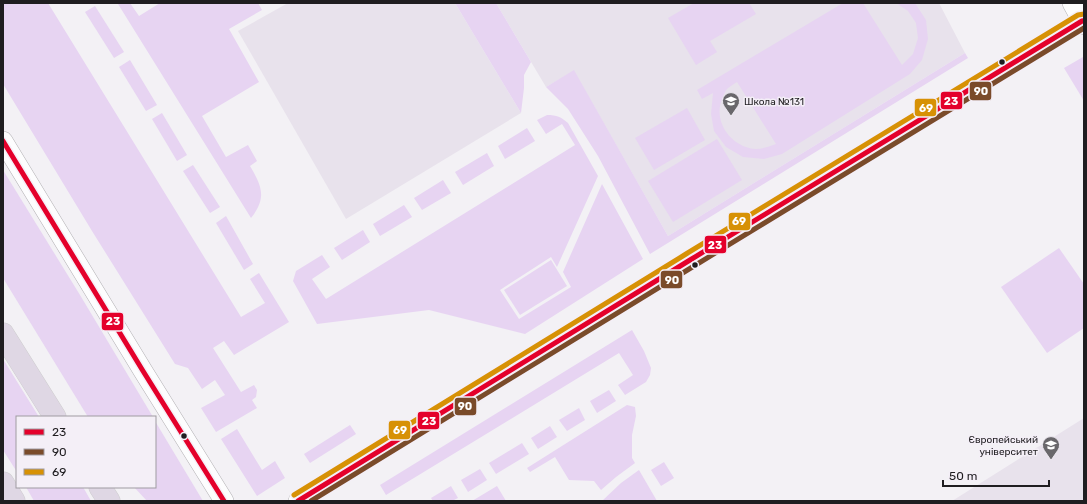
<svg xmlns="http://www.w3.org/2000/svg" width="1087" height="504" font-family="Rubik,sans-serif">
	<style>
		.built { fill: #e8e2ec }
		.green { fill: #e7d4f2; fill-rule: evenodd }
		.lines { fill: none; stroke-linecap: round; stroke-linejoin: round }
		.minor-casing { stroke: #b2b0b3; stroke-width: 20 }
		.highway-casing { stroke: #cecdce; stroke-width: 23 }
		.minor { stroke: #fdfdfe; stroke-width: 19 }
		.highway { stroke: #dfd7e4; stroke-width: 22 }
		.bus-1-casing { stroke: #f4eff7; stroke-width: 8 }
		.bus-2-casing { stroke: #f4eff7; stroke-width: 8 }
		.bus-3-casing { stroke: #f4eff7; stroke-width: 8 }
		.bus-1 { stroke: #e4002b; stroke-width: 5 }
		.bus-2 { stroke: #7a4b2a; stroke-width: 5 }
		.bus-3 { stroke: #d79105; stroke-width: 5 }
		.bus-dot { fill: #1f1d20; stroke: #f4eff7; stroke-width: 1.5 }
		.labels { text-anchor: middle; stroke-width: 3; stroke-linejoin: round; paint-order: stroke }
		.poi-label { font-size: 10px; fill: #1f1d20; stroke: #f4eff7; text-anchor: start }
		.line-badge { stroke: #f4eff7; stroke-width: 1.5 }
		.badge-label { font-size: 11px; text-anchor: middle; font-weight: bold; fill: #fff }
	</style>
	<rect width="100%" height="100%" fill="#f3f1f5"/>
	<g class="built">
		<polygon points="288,3 455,3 521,113 346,219 238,31"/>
		<polygon points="496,3 939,3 965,53 668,236 574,71 546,87"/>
		<polygon points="1084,418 1084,501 952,501"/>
	</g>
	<g class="green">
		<polygon points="3,3 48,3 241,317 265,303 250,279 259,273 289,322 234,355 224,341 213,348 241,392 254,385 257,390 256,397 252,400 257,408 216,432 201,408 225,395 215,380 202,389 188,368 175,364 92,231 3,84"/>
		<path d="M119 3H130L139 16 160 3H258L262 10 229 29 259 82 202 116 226 157 248 145 257 161 250 166C262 186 267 198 251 218L118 4Z"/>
		<polygon points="455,3 496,3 531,62 524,75 524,88 521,113"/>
		<polygon points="694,3 749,3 756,14 710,41 717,52 696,65 668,18"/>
		<path d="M843 3H863L902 65 913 54 918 38 916 23 908 11 896 3H915L926 20 928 39 922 60 910 74 782 154 764 159 743 157 726 147 714 131 711 114 713 93 702 99 697 90ZM737 82 776 144C766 148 756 151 746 147 726 140 713 117 723 97 724 94 725 91 727 89 730 86 734 84 737 82Z"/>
		<polygon points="95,6 124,52 114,58 85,12"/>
		<polygon points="965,53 968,58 650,254 598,156 568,109 546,87 574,70 668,236"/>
		<polygon points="1083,57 1084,58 1084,101 1064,68"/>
		<polygon points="130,60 157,105 146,111 119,67"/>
		<polygon points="687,108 705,140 654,170 635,138"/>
		<polygon points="162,113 187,155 177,161 152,119"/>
		<path d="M547 115C557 115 561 117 568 123L598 176 557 267 551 257 500 290 519 319 571 287 563 272 602 184 643 259 525 334 429 310 317 324 293 281 296 271 322 255 330 267 312 279 326 299 575 145 562 124 546 134 537 120Z"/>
		<polygon points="527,128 535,141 505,159 498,146"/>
		<polygon points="717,139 742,180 673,222 648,181"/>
		<polygon points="487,153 494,166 463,185 455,172"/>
		<polygon points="193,165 220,207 210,213 183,171"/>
		<polygon points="3,170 80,295 153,417 88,417 3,278"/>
		<polygon points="443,180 451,193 422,210 414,198"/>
		<polygon points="404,205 412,217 380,236 373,224"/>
		<polygon points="226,216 253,264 244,270 216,223"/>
		<polygon points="363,230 370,242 342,260 334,248"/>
		<polygon points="1059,248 1084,284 1084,328 1047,353 1001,287"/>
		<polygon points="551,260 567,286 520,315 504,290"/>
		<polygon points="632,330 644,351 651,368 650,375 646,382 625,395 618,385 633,375 619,353 386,495 380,485"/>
		<polygon points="3,359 39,417 17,417 17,472 3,450"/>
		<polygon points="609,390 616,401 597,413 590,401"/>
		<polygon points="627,405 635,407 636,416 632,435 632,458 635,463 616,477 601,490 594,481 569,480 555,457 530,472 527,468"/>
		<polygon points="579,408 585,420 567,431 559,420"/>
		<polygon points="155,421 203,501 147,501 134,487 155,487"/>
		<polygon points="350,425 356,434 310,463 304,454"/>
		<polygon points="550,426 557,437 538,449 531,438"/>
		<polygon points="237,429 262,470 275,461 285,478 257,496 221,439"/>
		<polygon points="522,443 529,454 496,474 489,463"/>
		<polygon points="664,462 674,478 661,486 651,470"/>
		<polygon points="480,469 487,480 468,492 461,480"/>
		<polygon points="639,470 657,501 602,501 621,483"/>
		<polygon points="451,486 458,498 452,501 433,501 431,498"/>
		<polygon points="497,486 506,501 472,501"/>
		<polygon points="26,487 83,487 91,501 34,501"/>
	</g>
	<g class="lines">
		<g class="minor-casing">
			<g id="minor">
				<polyline points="1072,3 1084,25"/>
				<polyline points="3,141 143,371 224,501"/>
				<polyline points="298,501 690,260 1082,21"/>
			</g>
		</g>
		<g class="highway-casing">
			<g id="highway">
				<polyline points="3,334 55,417"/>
				<polyline points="3,483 14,501"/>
				<polyline points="100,487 109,501"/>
			</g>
		</g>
		<use href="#minor" class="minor"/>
		<use href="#highway" class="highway"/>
		<g class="bus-1-casing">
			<g id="bus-1">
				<polyline points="3,141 143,371 224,501"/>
				<polyline points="298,501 690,260 1082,21"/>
			</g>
		</g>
		<g class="bus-2-casing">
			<polyline id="bus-2" points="311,501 694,266 1084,28"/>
		</g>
		<g class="bus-3-casing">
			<polyline id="bus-3" points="294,495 686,254 1078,15 1084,14"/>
		</g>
		<use href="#bus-1" class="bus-1"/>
		<use href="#bus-2" class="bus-2"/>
		<use href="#bus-3" class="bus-3"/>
	</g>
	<defs>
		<g id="school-pin" transform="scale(0.9)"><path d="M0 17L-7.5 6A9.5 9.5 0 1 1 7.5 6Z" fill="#69676b" stroke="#f4eff7"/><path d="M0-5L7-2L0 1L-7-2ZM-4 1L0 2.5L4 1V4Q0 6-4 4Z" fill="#fff"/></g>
		<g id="university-pin" transform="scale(0.9)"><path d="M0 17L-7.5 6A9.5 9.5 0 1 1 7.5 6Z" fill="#69676b" stroke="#f4eff7"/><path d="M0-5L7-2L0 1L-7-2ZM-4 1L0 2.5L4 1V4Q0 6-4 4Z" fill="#fff"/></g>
	</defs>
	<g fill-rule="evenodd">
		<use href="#school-pin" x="731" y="101"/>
		<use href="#university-pin" x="1051" y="445"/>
	</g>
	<g class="bus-dot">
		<circle cx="1002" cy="62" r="3.5"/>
		<circle cx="695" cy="265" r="3.5"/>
		<circle cx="184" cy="436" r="3.5"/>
	</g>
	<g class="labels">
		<g class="poi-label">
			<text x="744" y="105">Школа №131</text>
			<text x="1038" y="443" text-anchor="end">Європейський<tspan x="1038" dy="12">університет</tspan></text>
		</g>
	</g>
	<g class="line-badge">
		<rect x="969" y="81" width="23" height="20" rx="4" fill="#7a4b2a"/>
		<rect x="940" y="91" width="23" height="19" rx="4" fill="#e4002b"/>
		<rect x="914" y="98" width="23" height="19" rx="4" fill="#d79105"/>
		<rect x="728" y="212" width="23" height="19" rx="4" fill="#d79105"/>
		<rect x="704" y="235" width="23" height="19" rx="4" fill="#e4002b"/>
		<rect x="660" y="270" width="23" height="19" rx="4" fill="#7a4b2a"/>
		<rect x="101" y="312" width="23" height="19" rx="4" fill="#e4002b"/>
		<rect x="454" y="397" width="23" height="19" rx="4" fill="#7a4b2a"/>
		<rect x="417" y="411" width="23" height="19" rx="4" fill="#e4002b"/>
		<rect x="388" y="420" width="23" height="20" rx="4" fill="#d79105"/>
	</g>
	<g class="badge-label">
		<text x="981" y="95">90</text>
		<text x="951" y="105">23</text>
		<text x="926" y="112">69</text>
		<text x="739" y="225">69</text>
		<text x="715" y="249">23</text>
		<text x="672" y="284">90</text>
		<text x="113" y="325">23</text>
		<text x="465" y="410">90</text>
		<text x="429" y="425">23</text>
		<text x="400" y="434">69</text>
	</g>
	<rect width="1087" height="504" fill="none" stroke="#1f1d20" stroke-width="8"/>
	<rect x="16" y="416" width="140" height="72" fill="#f4eff7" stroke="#9f9ba1"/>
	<rect x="24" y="429" width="20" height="6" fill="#e4002b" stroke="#9f9ba1"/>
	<text x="52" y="436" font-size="12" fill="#1f1d20">23</text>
	<rect x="24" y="449" width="20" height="6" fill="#7a4b2a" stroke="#9f9ba1"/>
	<text x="52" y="456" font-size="12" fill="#1f1d20">90</text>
	<rect x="24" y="469" width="20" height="6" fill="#d79105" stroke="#9f9ba1"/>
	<text x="52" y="476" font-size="12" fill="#1f1d20">69</text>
	<path d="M943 480v6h106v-6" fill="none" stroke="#1f1d20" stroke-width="2"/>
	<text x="949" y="480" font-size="12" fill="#1f1d20" stroke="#f4eff7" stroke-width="3" paint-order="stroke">50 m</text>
</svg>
